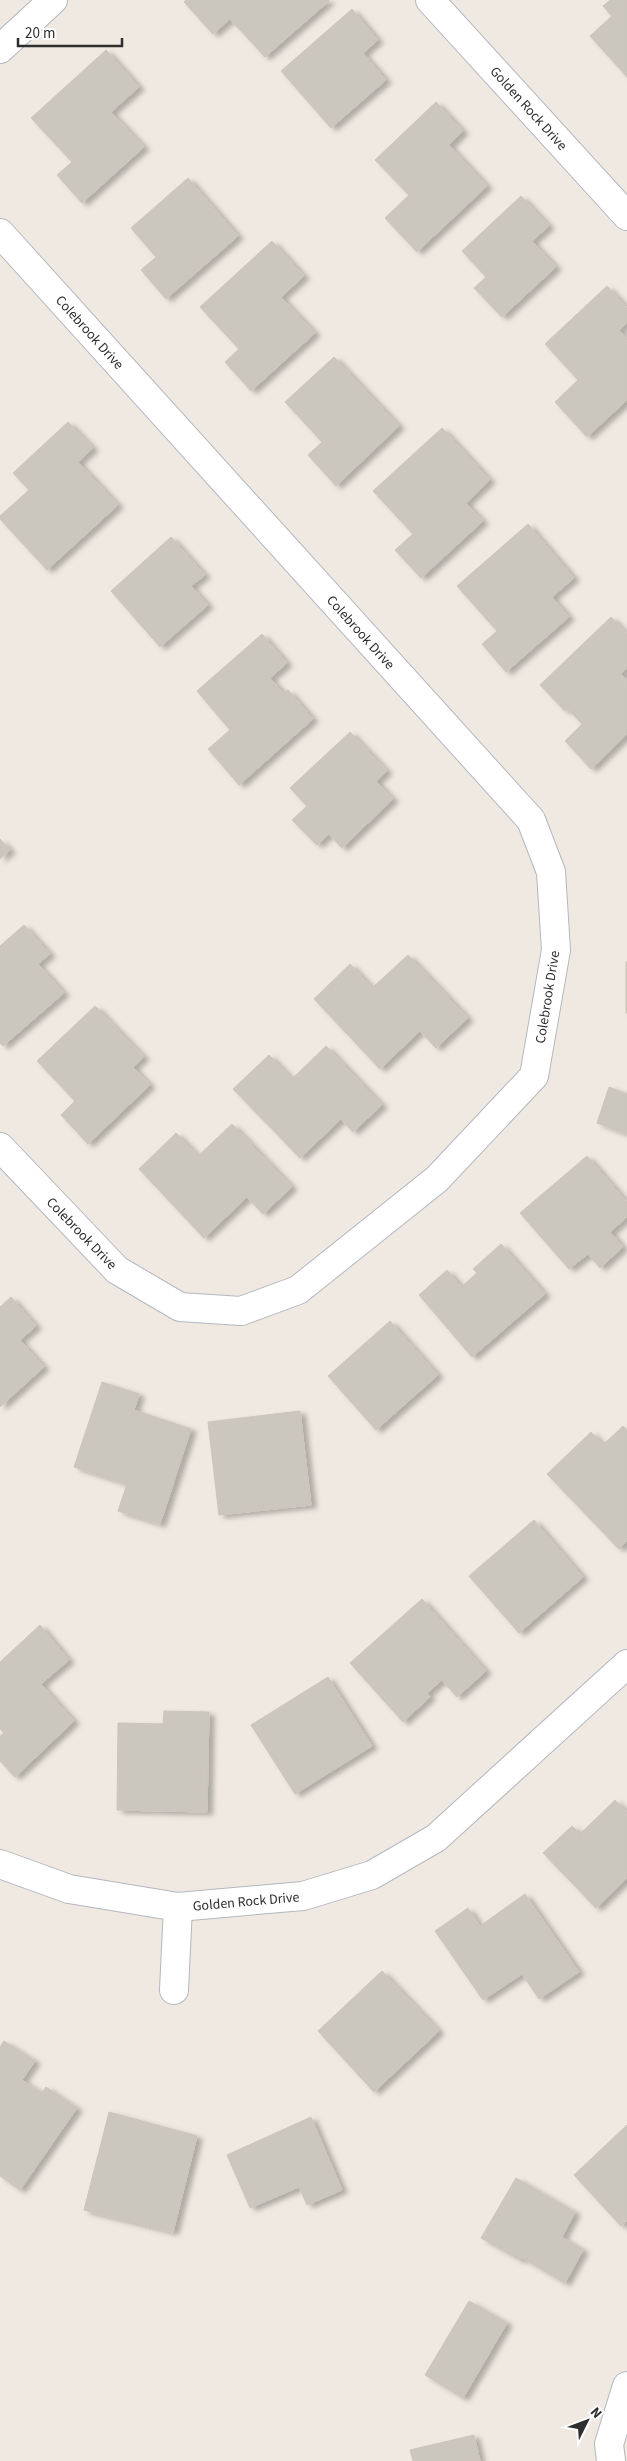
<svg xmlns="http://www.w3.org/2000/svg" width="627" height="2461" font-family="'Source Sans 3',sans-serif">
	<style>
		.building { fill: #cbc7bf; stroke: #cbc5ba; filter: url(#shadow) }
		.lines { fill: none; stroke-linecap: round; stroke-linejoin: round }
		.minor-casing { stroke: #b4b7c1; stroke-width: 30 }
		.minor { stroke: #fff; stroke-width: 28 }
		.labels { text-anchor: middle; stroke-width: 4; stroke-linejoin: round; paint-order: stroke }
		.street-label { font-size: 14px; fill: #2e2e2e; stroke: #fff }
	</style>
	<defs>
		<filter id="shadow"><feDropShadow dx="5.5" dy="3" stdDeviation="2.5" flood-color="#0004"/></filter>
	</defs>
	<rect width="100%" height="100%" fill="#efe9e1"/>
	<g class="building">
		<polygon points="186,0 328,0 329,1 265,57 230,19 213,34 184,2"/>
		<polygon points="610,0 627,0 627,77 590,36 612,16 603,6"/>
		<polygon points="352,9 378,40 363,53 386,80 331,128 281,71"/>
		<polygon points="106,50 139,87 111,112 144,147 82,203 57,175 72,162 31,118"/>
		<polygon points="436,102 463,131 449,145 487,186 417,252 385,218 409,195 375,160"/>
		<polygon points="188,178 238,236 166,299 141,270 156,257 131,228"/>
		<polygon points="521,196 549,226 532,241 556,267 502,317 474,288 486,277 462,251"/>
		<polygon points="272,241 304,276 281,297 315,333 251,391 225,362 239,349 200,307"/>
		<polygon points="607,286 627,308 627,323 619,330 627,339 627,400 587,437 555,402 578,380 545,344"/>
		<polygon points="334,357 399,426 336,486 308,455 322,442 285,402"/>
		<polygon points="68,422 93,448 78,462 118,505 47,570 0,519 0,516 29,490 13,473"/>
		<polygon points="442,428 490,480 466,503 483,521 421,578 395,550 413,534 373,491"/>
		<polygon points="528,524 574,578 552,597 569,617 506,672 482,644 497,631 457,586"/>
		<polygon points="171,537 205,575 191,586 208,605 160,647 111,591"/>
		<polygon points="611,617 627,634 627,668 621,674 627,681 627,734 591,769 565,741 582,724 568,709 565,711 540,685"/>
		<polygon points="262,634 287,663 270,678 284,694 288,690 313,719 239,785 208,749 230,730 197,691"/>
		<polygon points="350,732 387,771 376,781 393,799 342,848 329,834 317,845 292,820 307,806 290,788"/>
		<polygon points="0,839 10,850 0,859"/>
		<polygon points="24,925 50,954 38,964 64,993 3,1046 0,1043 0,946"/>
		<polygon points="408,955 468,1018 436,1048 420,1031 380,1069 314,999 350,964 372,988"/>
		<rect x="626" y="962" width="1" height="51"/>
		<polygon points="95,1006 144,1057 133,1067 150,1085 88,1144 61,1115 75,1101 37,1061"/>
		<polygon points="326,1046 382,1105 353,1132 341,1119 300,1158 233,1089 269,1055 292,1079"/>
		<polygon points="609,1087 627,1094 627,1134 597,1123"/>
		<polygon points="232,1124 292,1187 263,1214 247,1197 204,1238 139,1169 176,1133 198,1156"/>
		<polygon points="587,1156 627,1202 627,1217 610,1232 623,1247 600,1268 588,1254 569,1269 520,1213"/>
		<polygon points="501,1244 545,1294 472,1357 419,1295 447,1270 461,1287 477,1273 473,1269"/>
		<polygon points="11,1297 36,1326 20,1340 44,1367 0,1407 0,1307"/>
		<polygon points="390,1321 438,1375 376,1430 328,1376"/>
		<polygon points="102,1382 139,1394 134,1410 191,1429 160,1524 118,1511 127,1484 74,1467"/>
		<polygon points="300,1411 311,1505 219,1515 208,1422"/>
		<polygon points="623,1426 627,1430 627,1541 619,1549 547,1474 591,1432 603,1445"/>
		<polygon points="534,1520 583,1577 519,1633 469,1576"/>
		<polygon points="422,1599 486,1671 457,1697 442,1680 427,1693 430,1697 403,1722 350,1663"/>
		<polygon points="40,1625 69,1660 41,1684 74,1721 15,1777 0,1761 0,1736 4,1733 0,1729 0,1662"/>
		<polygon points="328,1677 372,1746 295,1794 251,1725"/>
		<polygon points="164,1711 209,1712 207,1812 117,1810 118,1723 163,1724"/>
		<polygon points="615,1800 627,1813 627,1878 596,1908 543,1853 572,1826 580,1834"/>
		<polygon points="525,1894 579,1972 539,1999 522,1974 483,2000 435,1931 468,1908 480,1926"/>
		<polygon points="382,1971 439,2031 374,2092 318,2031"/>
		<polygon points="4,2041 35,2061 22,2080 42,2093 46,2087 77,2108 20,2190 0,2176 0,2047"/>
		<polygon points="109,2112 197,2136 173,2232 84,2210"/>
		<polygon points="311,2117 342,2190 307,2205 299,2187 250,2208 227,2155"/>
		<polygon points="627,2125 627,2221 621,2226 574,2175"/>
		<polygon points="516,2178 575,2212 562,2237 583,2250 565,2283 522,2258 520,2260 481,2238"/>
		<polygon points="469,2301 507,2323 463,2398 425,2375"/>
		<polygon points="474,2435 480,2461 413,2461 410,2450"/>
	</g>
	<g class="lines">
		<g class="minor-casing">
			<g id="minor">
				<polyline points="430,0 627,216"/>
				<polyline points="0,49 53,0"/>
				<polyline points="0,233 531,820 551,872 556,950 534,1076 437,1179 298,1290 241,1311 180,1307 117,1270 0,1147"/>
				<polyline points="0,1864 69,1889 178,1907 303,1896 372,1875 436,1838 627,1664"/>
				<polyline points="174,1990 178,1907"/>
				<polyline points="611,2461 609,2444 627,2386"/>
			</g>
		</g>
		<use href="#minor" class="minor"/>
	</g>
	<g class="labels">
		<g class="street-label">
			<text transform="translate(529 108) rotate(48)" y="5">Golden Rock Drive</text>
			<text transform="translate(90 332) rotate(48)" y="5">Colebrook Drive</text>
			<text transform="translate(361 632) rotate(48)" y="5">Colebrook Drive</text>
			<text transform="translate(547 997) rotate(-81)" y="5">Colebrook Drive</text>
			<text transform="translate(82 1233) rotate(46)" y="5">Colebrook Drive</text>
			<text transform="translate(246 1901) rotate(-5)" y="5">Golden Rock Drive</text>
		</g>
	</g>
	<g transform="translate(587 2421) rotate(48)" stroke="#ffffff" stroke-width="4" paint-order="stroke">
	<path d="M0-4L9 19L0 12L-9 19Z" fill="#2e2e2e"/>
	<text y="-8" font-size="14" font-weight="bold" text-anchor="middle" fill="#2e2e2e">N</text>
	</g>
	<path d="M18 38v8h104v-8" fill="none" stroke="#2e2e2e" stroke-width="2.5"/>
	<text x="25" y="38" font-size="15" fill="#2e2e2e" stroke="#ffffff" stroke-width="4" paint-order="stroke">20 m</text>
</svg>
